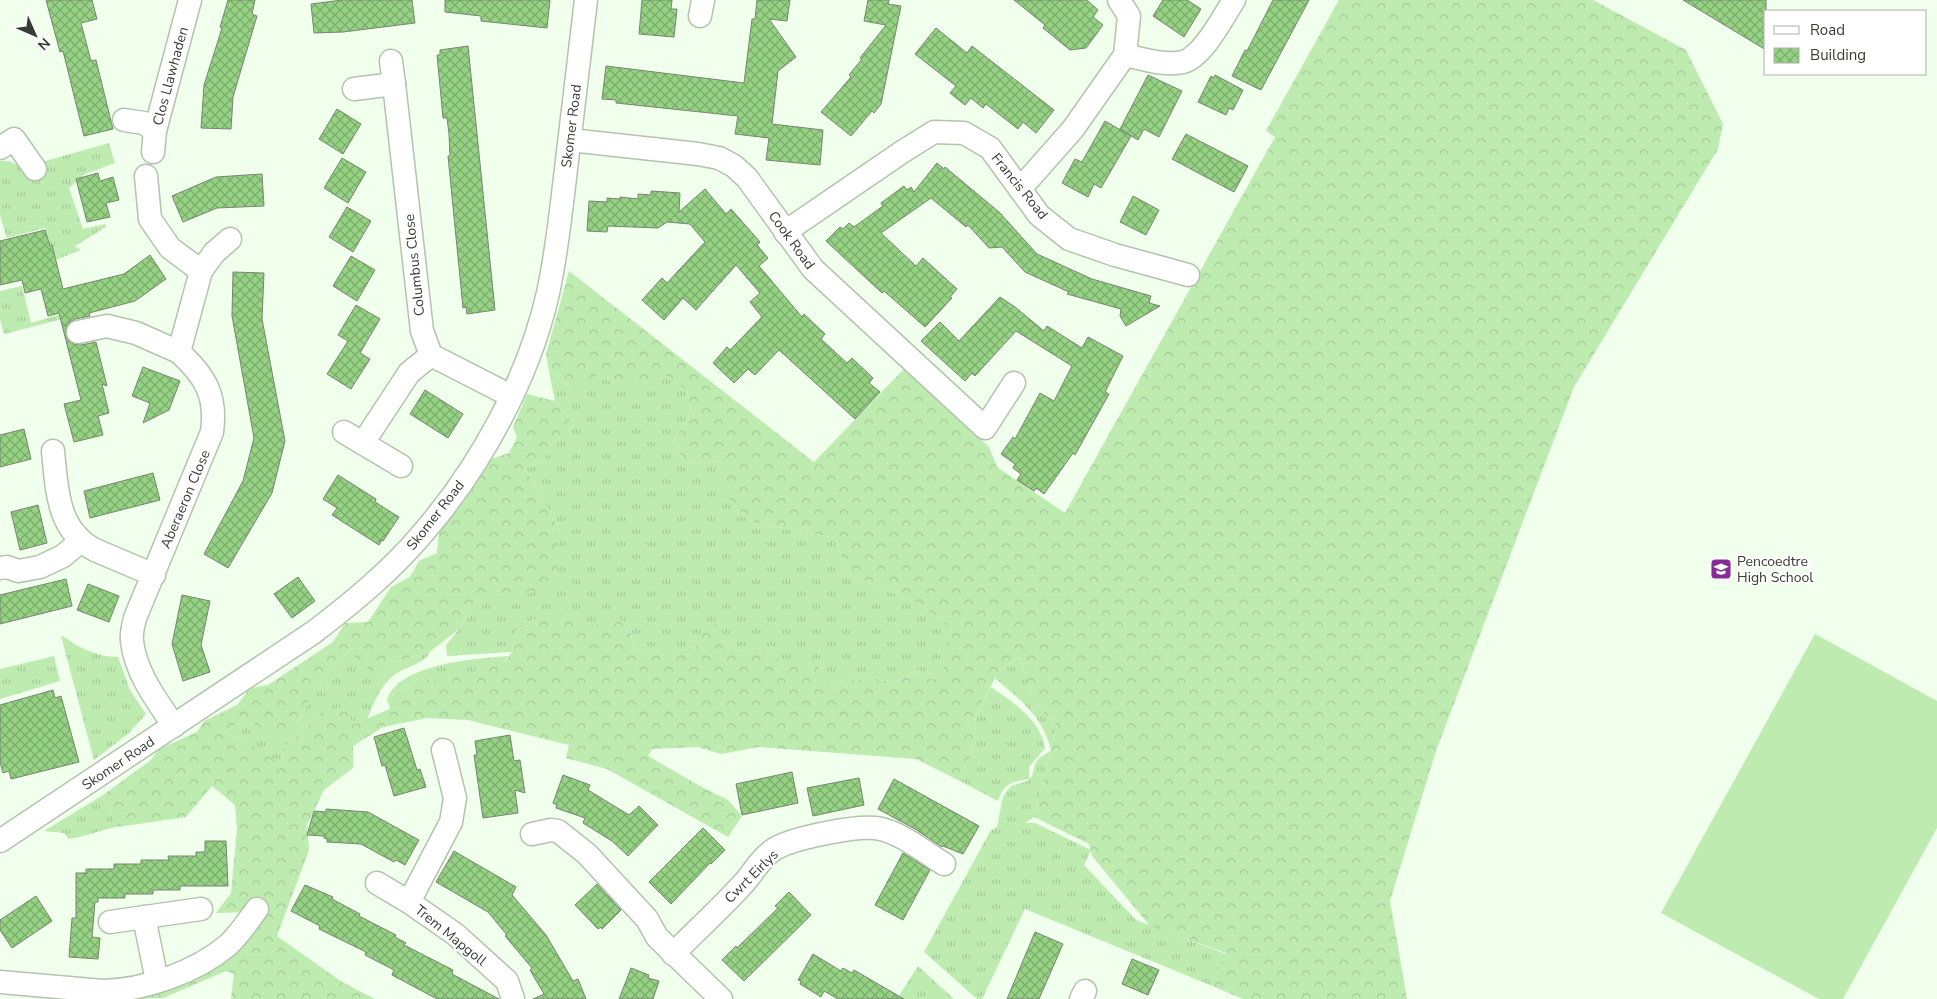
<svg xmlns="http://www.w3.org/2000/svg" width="1937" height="999" font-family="'Nunito Sans',sans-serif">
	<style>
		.grass { fill: url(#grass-tufts) }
		.forest { fill: url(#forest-crowns) }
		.pitch { fill: #bdebb0 }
		.building { fill: url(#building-cross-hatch); stroke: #778672 }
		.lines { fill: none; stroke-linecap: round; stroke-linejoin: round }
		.minor-casing { stroke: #b3c3ae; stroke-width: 25 }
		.minor { stroke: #fff; stroke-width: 22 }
		.labels { text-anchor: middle; stroke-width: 4; stroke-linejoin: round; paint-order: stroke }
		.street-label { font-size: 14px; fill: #363c34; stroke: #fff }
		.poi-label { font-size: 14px; fill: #363c34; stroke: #fff; text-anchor: start }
	</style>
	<defs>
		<pattern id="grass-tufts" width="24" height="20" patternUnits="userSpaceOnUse" patternTransform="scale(1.25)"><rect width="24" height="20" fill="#bdebb0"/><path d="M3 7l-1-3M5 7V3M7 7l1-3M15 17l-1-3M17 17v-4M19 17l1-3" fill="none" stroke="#a3ca98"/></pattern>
		<pattern id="forest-crowns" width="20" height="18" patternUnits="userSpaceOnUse" patternTransform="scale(1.25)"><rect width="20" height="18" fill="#bdebb0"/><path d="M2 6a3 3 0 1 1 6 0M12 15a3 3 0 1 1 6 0" fill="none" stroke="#a3ca98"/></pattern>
		<pattern id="building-cross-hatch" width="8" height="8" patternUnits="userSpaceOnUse" patternTransform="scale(1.25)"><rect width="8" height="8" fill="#96d283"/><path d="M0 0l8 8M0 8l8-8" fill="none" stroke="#7bac6c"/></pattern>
	</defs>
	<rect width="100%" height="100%" fill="#f1ffed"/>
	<g class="grass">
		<polygon points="109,143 115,163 85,174 69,188 83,229 105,224 106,227 75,246 81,250 53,261 45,228 7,238 0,215 0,161 9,161 27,169 42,162"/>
		<polygon points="22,286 31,323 68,312 70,317 4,334 0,319 0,291"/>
		<polygon points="549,371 569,386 596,376 618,383 652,376 666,376 687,391 691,412 674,441 685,463 725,461 733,506 755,523 836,538 846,573 917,603 951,628 947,665 932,680 919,670 896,681 843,679 832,689 786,670 770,647 740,651 722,641 700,645 667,655 634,650 629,623 590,630 517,629 512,652 447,656 446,645 459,629 479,596 523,596 560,531 525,468 544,461 550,445 574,426 555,401"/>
		<path d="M61 636C68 638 69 641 75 644 85 651 107 658 118 657L130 690 146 714 129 733 94 760Z"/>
		<path d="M351 649 379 676 396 662 431 651C423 665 406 666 394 675 380 686 374 703 367 719L354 724 320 713 283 750 284 766 276 771 252 746 224 731 248 720 296 724 319 683Z"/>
		<polygon points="54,656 60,681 0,699 0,669"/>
		<path d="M508 656 504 663 458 677 437 681 418 679 387 699C401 663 475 659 508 656Z"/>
		<path d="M1020 657 1033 701 1057 726 1034 817 1025 823H1035L1091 850 1084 865 1136 920 1226 954 1210 985 1025 909 982 999H977L924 952 991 830 997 827 1003 796 1011 786 1027 781 1032 776 1035 765 1038 759 1051 750C1043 716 1020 700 995 678L999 670Z"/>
		<path d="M991 687C1012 701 1041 721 1045 748L1029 767V779C1011 782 1004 783 998 801L958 780 972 752 976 716Z"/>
		<path d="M103 795 117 827C100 830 85 837 68 839L64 833 44 831Z"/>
		<polygon points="918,966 954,999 897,999"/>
	</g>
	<polygon class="forest" points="1339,0 1593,0 1686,50 1723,124 1718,149 1574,387 1436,751 1390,901 1407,999 1243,999 1210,985 1226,953 1150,926 1092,856 1089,844 1034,817 1057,726 1033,701 1020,657 999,670 976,716 972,752 958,780 916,759 759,747 721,754 698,747 652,749 648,756 700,786 728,800 742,816 728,837 607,769 566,758 569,745 468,720 427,718 383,727 353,746 353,768 324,790 307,825 309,850 277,936 342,982 375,999 231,999 234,974 226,971 163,998 128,999 165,986 252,912 216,913 231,893 237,829 235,805 212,786 186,817 117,827 103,795 151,760 159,749 197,732 204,721 237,705 250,688 268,685 333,642 345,623 368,622 391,587 410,577 419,561 437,553 440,521 463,503 488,460 509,453 517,437 513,427 527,394 555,401 574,426 550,445 544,461 525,468 560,531 556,584 523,596 479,596 459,629 431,651 396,662 379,676 357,661 351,649 319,683 296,724 274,736 248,720 224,731 272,756 276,771 284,766 283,750 320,713 344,706 354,724 390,709 387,699 418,679 437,681 504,663 512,652 517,629 528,621 569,612 590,630 611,615 629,623 634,650 667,655 700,645 702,630 717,624 722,641 740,651 770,647 786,670 796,661 817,665 832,689 843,679 896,681 919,670 932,680 946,665 951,628 917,603 846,573 836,538 755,523 733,506 720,484 725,461 685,463 674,441 691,412 687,391 666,376 652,376 644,384 618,383 596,376 591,385 569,386 549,371 546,354 569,271 814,462 904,369 989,447 997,467 1065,513 1275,137 1266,131"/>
	<polygon class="pitch" points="1815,634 1937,701 1937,828 1843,999 1819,999 1661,913"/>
	<g class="building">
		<polygon points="46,0 92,0 97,19 81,23 91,61 96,60 113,129 84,136 63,51 60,52"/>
		<polygon points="228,0 255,0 252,14 257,16 233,97 231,129 201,128 204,85 222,28 220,27"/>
		<polygon points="342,0 412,0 415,23 343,32 314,33 311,4"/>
		<polygon points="445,0 550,0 547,28 481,21 481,16 445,12"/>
		<polygon points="642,0 672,0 671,9 677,9 674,37 639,34"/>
		<polygon points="757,0 790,0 787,21 769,19 796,57 778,71 772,124 823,130 820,165 766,160 769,138 735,134 738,116 616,103 616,100 602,99 606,66 744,83 752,19 755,19"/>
		<polygon points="868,0 889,0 888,4 901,6 881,104 874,113 872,111 851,136 821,112 851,77 849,75 862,59 860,58 886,25 864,21"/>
		<polygon points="1014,0 1087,0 1098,10 1093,17 1103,25 1086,48 1070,50 1043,28 1045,25"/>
		<polygon points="1163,0 1187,0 1201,9 1184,37 1153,16"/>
		<polygon points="1273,0 1309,0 1261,90 1232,76 1245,50 1247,51"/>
		<polygon points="1683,0 1766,0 1766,50"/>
		<polygon points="936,28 967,53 972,46 1054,110 1036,133 1023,122 1018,129 986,104 983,108 971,98 965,105 950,93 956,86 915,54"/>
		<polygon points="468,46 495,310 467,314 466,307 463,308 448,156 450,156 449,134 447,118 443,118 437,55 440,55 440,50"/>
		<polygon points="1148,75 1182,91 1159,137 1144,129 1138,140 1120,129"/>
		<polygon points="1215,75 1243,90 1233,110 1229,108 1226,115 1198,102 1211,76 1214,78"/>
		<polygon points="337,109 361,124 343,154 319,139"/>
		<polygon points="1105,121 1131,136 1101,188 1094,184 1088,197 1062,183 1075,159 1082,162"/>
		<polygon points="1186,134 1248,166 1234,192 1172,159"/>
		<polygon points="342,158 366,172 348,203 324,188"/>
		<polygon points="937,163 944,169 945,167 999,212 1037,254 1092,279 1151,296 1149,303 1160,306 1126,326 1120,316 1121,309 1067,294 1069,292 1025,272 1002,247 989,248 968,225 966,227 931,198 881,233 916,266 923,258 957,289 950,297 952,298 925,327 884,291 882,293 826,241 840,227 843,229 849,223 854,227 883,206 881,203 904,186 907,190 911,187 914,192"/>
		<polygon points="98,173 100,181 113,177 119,200 106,203 110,217 87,222 76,179"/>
		<polygon points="262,174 264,206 217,208 183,222 172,196 216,177"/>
		<polygon points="705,189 726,214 731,209 760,242 757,245 768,258 759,266 802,317 804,314 825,334 821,339 847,363 852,358 873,378 869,383 880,392 855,419 779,350 755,375 748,369 734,383 713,363 727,347 730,350 762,317 750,302 760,293 736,265 696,310 683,298 664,320 642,300 662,278 667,283 705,242 690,224 667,222 658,228 608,226 607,232 587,231 589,201 607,202 607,198 620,199 620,197 638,199 638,194 651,195 651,191 680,193 679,212"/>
		<polygon points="1133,196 1159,210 1146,235 1120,222"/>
		<polygon points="347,207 371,221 353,252 329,237"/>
		<polygon points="45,230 50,246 52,245 63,289 124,274 150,255 166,279 135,301 89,313 90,316 75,319 70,322 66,327 65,335 68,340 73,344 81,345 96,342 107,386 102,384 109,413 98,416 103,435 74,442 64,404 81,400 59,313 48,316 41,289 25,293 22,280 0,285 0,241"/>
		<polygon points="351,256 375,270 357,301 333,286"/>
		<polygon points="233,272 264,273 262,319 285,441 272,493 228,568 204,554 243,481 254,438 232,316"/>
		<polygon points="1000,297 1015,307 1044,331 1047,326 1082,348 1088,337 1123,356 1105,392 1109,394 1075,455 1073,453 1044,494 1036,488 1034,491 1017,480 1021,474 1013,468 1015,464 1001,454 1013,437 1015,439 1040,393 1054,401 1072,366 1016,331 975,376 972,373 965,381 921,341 940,322 959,341"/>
		<polygon points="356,305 380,319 360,353 370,359 351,389 327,374 348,341 338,335"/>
		<polygon points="143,367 180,381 169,410 143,423 150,403 132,396"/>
		<polygon points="425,390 463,414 448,438 410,414"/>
		<polygon points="24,429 31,459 0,467 0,435"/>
		<polygon points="153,473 160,500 90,518 84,491"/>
		<polygon points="338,475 376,499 375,502 399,517 383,541 382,540 379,545 332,515 337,508 323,499"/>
		<polygon points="38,505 47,543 20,550 11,512"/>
		<polygon points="298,577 315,601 292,618 274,594"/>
		<polygon points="66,579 72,606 0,624 0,595"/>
		<polygon points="88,584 119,596 109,622 77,610"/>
		<polygon points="182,595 210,601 201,645 210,672 183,681 172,644"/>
		<polygon points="53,690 55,698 61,696 79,762 11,779 9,771 3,773 0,762 0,705"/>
		<polygon points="404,728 417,770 420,769 426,787 394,796 385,765 382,766 374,737"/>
		<polygon points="510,735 514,761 520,760 525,793 515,790 518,813 483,818 474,755 477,755 475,741"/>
		<polygon points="792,772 798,803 742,815 736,784"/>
		<polygon points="563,775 590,785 588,790 629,815 639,806 658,825 628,856 612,841 583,823 585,818 556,808 557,805 553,803"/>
		<polygon points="859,778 864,805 813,816 807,788"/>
		<polygon points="894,779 979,826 963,854 943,846 942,847 915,829 878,809"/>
		<polygon points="326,809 368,812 419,840 405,865 396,860 394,862 361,844 327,842 327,839 324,838 324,836 307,835 314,811 326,812"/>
		<polygon points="703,828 725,850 711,864 710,863 671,904 649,882"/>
		<polygon points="205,841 226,841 228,886 180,886 180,890 153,890 153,894 125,894 125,898 98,898 98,902 95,902 92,937 100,938 98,959 69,957 72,918 76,918 76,873 86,873 86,869 114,869 114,864 141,864 141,860 169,860 168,856 196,856 196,852 205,852"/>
		<polygon points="454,851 516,887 512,895 546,935 573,981 578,979 586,999 533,999 544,994 530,970 532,968 505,936 507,935 488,912 436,882"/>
		<polygon points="903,853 930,870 903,920 875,905"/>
		<polygon points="597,884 621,910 602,929 601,927 598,929 575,905"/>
		<polygon points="305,885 333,897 332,899 360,914 359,916 396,935 395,937 406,943 404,945 453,970 452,974 499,999 437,999 392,975 394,970 365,955 366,952 319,929 320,926 291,911"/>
		<polygon points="789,892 811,915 744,981 722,960 736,946 737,948 778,908 775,906"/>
		<polygon points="36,896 52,921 12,948 0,930 0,920"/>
		<polygon points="1035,932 1063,944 1039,999 1007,999"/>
		<polygon points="813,954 841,971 843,968 852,973 854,970 904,999 838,999 824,991 821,997 800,984 801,981 798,980"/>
		<polygon points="1132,959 1159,970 1148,995 1122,984"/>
		<polygon points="631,968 649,975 648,978 659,981 653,999 619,999"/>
	</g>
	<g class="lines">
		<g class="minor-casing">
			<g id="minor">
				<polyline points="700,16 703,0"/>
				<path d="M1125 55C1143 59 1164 66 1183 62 1203 57 1223 17 1234 0"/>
				<polyline points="394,84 422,331 431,355 511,396"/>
				<polyline points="354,89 394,84 391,61"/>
				<polyline points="124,120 144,123 155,131"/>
				<polyline points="570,140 698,154 719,158 734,166 747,178 813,269 985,428 1014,383"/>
				<polyline points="0,148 14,139 35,169"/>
				<polyline points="153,152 155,131 190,0"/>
				<polyline points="146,176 150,219 170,248 201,271"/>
				<polyline points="1020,189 1073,129 1125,55 1129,16 1119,0"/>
				<polyline points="785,232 902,152 934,132 964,133 990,148 1039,215 1069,239 1115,255 1188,275"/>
				<polyline points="78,332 107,326 136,333 179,352"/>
				<polyline points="344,432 401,466"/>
				<polyline points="363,443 409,373 431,355"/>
				<path d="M53 451C57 490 57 530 95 550L154 575"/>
				<polyline points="0,568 7,567 18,571 40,567 63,556 81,541"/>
				<path d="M174 726C157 701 135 672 132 641 131 633 133 626 135 618L212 432C217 395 205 376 179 352L201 271 214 253 230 239"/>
				<polyline points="532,834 551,830 558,831 587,854 647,919 657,937 721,999"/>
				<path d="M0 841 314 632C353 602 391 571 423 533 480 467 529 378 548 293 557 252 561 211 566 169 573 113 579 56 586 0"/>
				<polyline points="377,883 409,902 455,934 507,981 513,999"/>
				<polyline points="409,902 451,822 455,798 443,750"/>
				<polyline points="144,917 157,981"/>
				<polyline points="110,922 201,909"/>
				<path d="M673 954C696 931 721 908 743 884 753 873 760 859 773 850 791 838 860 824 881 829 903 834 924 852 944 864"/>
				<path d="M0 982 103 991C145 990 196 972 228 945 239 935 248 921 257 909"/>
				<polyline points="1081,999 1085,991"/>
			</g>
		</g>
		<use href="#minor" class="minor"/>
	</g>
	<defs>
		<g id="school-square" transform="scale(1.125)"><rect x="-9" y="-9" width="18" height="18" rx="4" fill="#872b96" stroke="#fff"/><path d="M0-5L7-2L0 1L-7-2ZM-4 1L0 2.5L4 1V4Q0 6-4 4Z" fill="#fff"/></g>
	</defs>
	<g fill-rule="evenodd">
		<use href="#school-square" x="1721" y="569"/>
	</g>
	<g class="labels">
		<g class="street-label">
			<text transform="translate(170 76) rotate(-75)" y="5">Clos Llawhaden</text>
			<text transform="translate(571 126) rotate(-83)" y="5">Skomer Road</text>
			<text transform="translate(1020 186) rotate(51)" y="5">Francis Road</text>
			<text transform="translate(792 240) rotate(54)" y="5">Cook Road</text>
			<text transform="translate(414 265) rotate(-96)" y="5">Columbus Close</text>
			<text transform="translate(185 499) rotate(-67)" y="5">Aberaeron Close</text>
			<text transform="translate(435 515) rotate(-52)" y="5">Skomer Road</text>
			<text transform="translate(118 763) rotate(-34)" y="5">Skomer Road</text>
			<text transform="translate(751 876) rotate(-45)" y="5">Cwrt Eirlys</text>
			<text transform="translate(451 935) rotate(39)" y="5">Trem Mapgoll</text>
		</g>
		<g class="poi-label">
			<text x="1737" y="566">Pencoedtre<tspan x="1737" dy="16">High School</tspan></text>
		</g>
	</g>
	<rect x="1764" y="10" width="162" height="65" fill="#ffffff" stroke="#afb1ae"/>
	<rect x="1774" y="26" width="25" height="8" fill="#ffffff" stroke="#afb1ae"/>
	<text x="1810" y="35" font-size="15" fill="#363c34">Road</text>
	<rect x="1774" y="48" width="25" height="15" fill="url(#building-cross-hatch)" stroke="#afb1ae"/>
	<text x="1810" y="60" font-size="15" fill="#363c34">Building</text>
	<g transform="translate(35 35) rotate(135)" stroke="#ffffff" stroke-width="4" paint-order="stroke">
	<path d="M0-4L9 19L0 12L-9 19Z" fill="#363c34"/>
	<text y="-8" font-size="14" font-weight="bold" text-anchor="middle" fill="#363c34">N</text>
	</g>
</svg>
